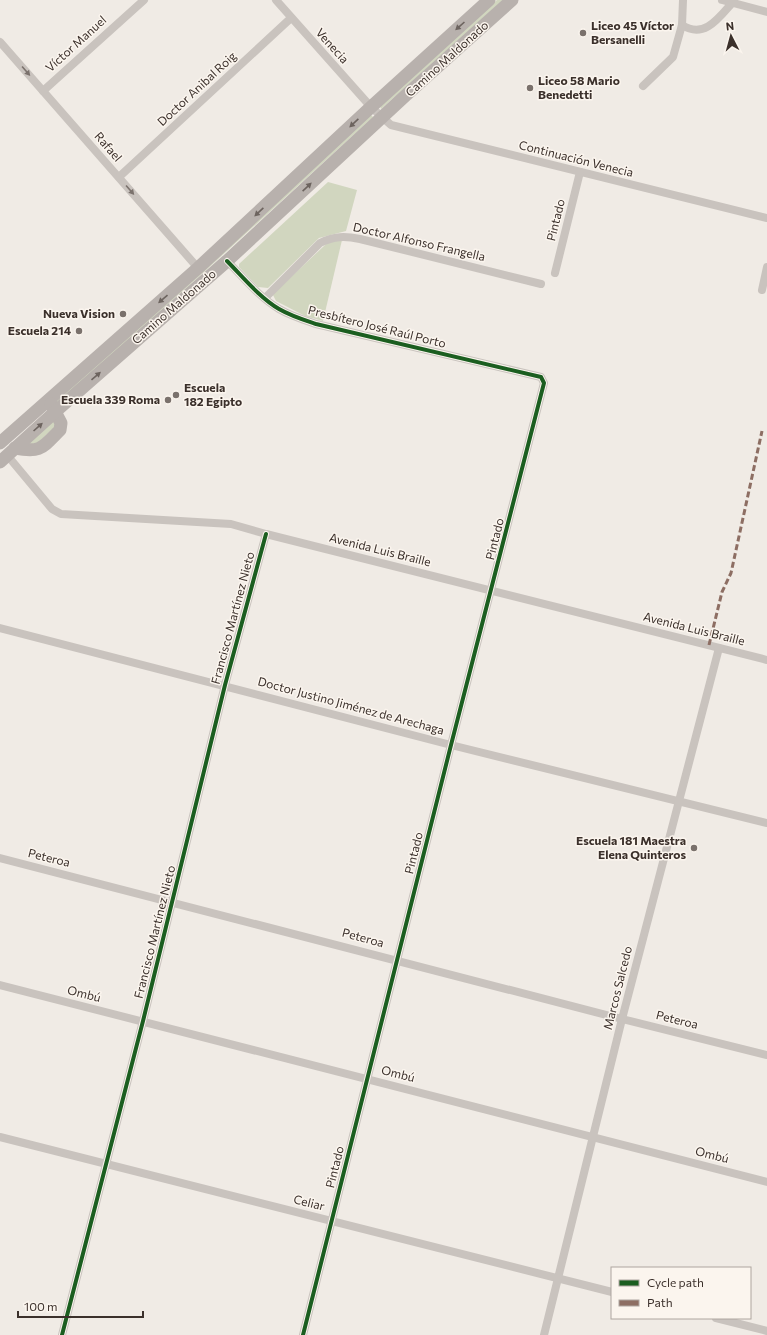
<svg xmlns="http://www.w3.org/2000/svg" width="767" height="1335" font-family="Commissioner,sans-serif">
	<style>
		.green { fill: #d1d6bf }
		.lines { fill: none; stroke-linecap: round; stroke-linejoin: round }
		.minor { stroke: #c9c3be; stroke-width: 8 }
		.primary { stroke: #b8b1ad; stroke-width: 13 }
		.quiet { stroke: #8d6e63; stroke-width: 3; stroke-dasharray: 6 3; stroke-linecap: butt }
		.cycleway-casing { stroke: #fbf5ee; stroke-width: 6 }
		.cycleway { stroke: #1b5e20; stroke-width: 4 }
		.oneway { fill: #6d645f }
		.oneway2 { fill: #7b726d }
		.poi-dot { fill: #7a716c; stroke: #fbf5ee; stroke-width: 1.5 }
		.labels { text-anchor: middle; stroke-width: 3; stroke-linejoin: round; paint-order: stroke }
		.poi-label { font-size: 12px; font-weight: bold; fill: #3b302b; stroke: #fbf5ee; text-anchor: end }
		.street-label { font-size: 12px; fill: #3b302b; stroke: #fbf5ee }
	</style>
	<rect width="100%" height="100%" fill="#f0ebe5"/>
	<g class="green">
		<polygon points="497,0 503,0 381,109 380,106"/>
		<polygon points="371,115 373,117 204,272 58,403 56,401"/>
		<polygon points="328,182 357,190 346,231 319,238 268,288 258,287 239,267 239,264"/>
		<polygon points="342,240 323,321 305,316 276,301 273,295 276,291 324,246 329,242"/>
		<polygon points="53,419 57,425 33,447 27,442"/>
	</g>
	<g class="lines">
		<g class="minor">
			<polyline points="276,0 371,107 391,125 767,218"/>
			<polyline points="722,0 767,12"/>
			<path d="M682 25C704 39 718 19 732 3"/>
			<polyline points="0,42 198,268"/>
			<polyline points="643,86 673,57 682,25 683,0"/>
			<polyline points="43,91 144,0"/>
			<polyline points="119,177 291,18"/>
			<path d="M227 261C243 277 259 297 279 309 291 316 304 320 316 324L541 377 544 383 451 745 303 1335"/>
			<polyline points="555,273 580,172"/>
			<polyline points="762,290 767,267"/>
			<path d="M265 298 320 243C334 236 345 236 360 239L541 284"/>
			<polyline points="7,455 52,509 61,514 231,524 266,534 767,660"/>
			<polyline points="0,628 451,745 767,823"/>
			<polyline points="0,858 622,1019 767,1055"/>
			<polyline points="0,985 767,1182"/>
			<polyline points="0,1137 612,1292"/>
			<polyline points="716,1318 767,1331"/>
			<polyline points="62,1335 143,1021 225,685 266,534"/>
			<polyline points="544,1335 622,1019 719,648"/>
		</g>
		<g class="primary">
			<polyline points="0,443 198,268 371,107 489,0"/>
			<path d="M15 448C41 453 42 448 60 430L61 423 51 404"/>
			<polyline points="0,462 56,411 227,261 405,96 512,0"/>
		</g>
		<polyline class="quiet" points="709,645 722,592 731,573 762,431"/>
		<g class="cycleway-casing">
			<g id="cycleway">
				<path d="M227 261C243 277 259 297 279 309 291 316 304 320 316 324L541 377 544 383 451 745 303 1335"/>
				<polyline points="62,1335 143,1021 225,685 266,534"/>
			</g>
		</g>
		<use href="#cycleway" class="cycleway"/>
	</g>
	<defs><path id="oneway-solid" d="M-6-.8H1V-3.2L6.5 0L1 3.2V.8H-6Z"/></defs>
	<g class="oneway">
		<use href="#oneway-solid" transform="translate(460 26) rotate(138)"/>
		<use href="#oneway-solid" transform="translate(354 123) rotate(137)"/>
		<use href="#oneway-solid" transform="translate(307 187) rotate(-43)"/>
		<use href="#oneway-solid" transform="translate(259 212) rotate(137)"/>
		<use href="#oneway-solid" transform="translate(163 299) rotate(139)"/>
		<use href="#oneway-solid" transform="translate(96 376) rotate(-41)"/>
		<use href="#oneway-solid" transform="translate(38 427) rotate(-42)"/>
	</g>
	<g class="oneway2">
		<use href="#oneway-solid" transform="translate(26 71) rotate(49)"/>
		<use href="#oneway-solid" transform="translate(130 190) rotate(49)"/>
	</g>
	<g class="poi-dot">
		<circle cx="583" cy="33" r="4"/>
		<circle cx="530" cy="88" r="4"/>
		<circle cx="123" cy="314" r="4"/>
		<circle cx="79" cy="331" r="4"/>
		<circle cx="176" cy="395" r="4"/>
		<circle cx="168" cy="400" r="4"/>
		<circle cx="694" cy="848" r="4"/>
	</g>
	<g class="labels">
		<g class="poi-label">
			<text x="591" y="30" text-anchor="start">Liceo 45 Víctor<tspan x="591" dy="14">Bersanelli</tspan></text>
			<text x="538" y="85" text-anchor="start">Liceo 58 Mario<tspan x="538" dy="14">Benedetti</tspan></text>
			<text x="115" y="318">Nueva Vision</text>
			<text x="71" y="335">Escuela 214</text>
			<text x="184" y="392" text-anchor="start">Escuela<tspan x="184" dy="14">182 Egipto</tspan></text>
			<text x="160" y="404">Escuela 339 Roma</text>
			<text x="686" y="845">Escuela 181 Maestra<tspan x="686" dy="14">Elena Quinteros</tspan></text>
		</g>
		<g class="street-label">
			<text transform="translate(76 44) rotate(-42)" y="4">Víctor Manuel</text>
			<text transform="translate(332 46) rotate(48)" y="4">Venecia</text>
			<text transform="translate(447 59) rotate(-42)" y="4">Camino Maldonado</text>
			<text transform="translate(197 89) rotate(-43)" y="4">Doctor Anibal Roig</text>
			<text transform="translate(108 147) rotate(49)" y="4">Rafael</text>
			<text transform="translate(576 159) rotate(14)" y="4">Continuación Venecia</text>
			<text transform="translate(556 220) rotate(-76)" y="4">Pintado</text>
			<text transform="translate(419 242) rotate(13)" y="4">Doctor Alfonso Frangella</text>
			<text transform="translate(174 307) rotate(-41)" y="4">Camino Maldonado</text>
			<text transform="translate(377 327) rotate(14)" y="4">Presbítero José Raúl Porto</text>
			<text transform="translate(495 539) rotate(-76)" y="4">Pintado</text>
			<text transform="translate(380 550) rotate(14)" y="4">Avenida Luis Braille</text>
			<text transform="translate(233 618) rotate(-75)" y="4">Francisco Martínez Nieto</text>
			<text transform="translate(694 629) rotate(14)" y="4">Avenida Luis Braille</text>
			<text transform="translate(351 706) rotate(15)" y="4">Doctor Justino Jiménez de Arechaga</text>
			<text transform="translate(414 853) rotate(-76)" y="4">Pintado</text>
			<text transform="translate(49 858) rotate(14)" y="4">Peteroa</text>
			<text transform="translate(155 932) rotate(-76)" y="4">Francisco Martínez Nieto</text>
			<text transform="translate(363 938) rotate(15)" y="4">Peteroa</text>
			<text transform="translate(618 988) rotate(-76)" y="4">Marcos Salcedo</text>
			<text transform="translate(84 994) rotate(14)" y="4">Ombú</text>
			<text transform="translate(677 1020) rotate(14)" y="4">Peteroa</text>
			<text transform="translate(398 1074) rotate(14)" y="4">Ombú</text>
			<text transform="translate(712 1155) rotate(14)" y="4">Ombú</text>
			<text transform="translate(335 1167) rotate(-76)" y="4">Pintado</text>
			<text transform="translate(309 1203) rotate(14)" y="4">Celiar</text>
		</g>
	</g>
	<rect x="611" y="1267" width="140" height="52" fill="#fbf5ee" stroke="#aea6a0"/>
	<rect x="619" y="1280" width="20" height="6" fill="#1b5e20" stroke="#aea6a0"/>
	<text x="647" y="1287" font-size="12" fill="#3b302b">Cycle path</text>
	<rect x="619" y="1300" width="20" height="6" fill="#8d6e63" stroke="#aea6a0"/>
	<text x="647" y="1307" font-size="12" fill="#3b302b">Path</text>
	<g transform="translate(731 36) rotate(354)" stroke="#fbf5ee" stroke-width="3" paint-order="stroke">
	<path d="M0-3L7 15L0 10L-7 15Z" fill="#3b302b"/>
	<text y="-6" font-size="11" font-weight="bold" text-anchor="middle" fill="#3b302b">N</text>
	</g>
	<path d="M18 1311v6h125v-6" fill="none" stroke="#3b302b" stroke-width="2"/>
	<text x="24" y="1311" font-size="12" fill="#3b302b" stroke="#fbf5ee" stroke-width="3" paint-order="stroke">100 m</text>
</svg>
